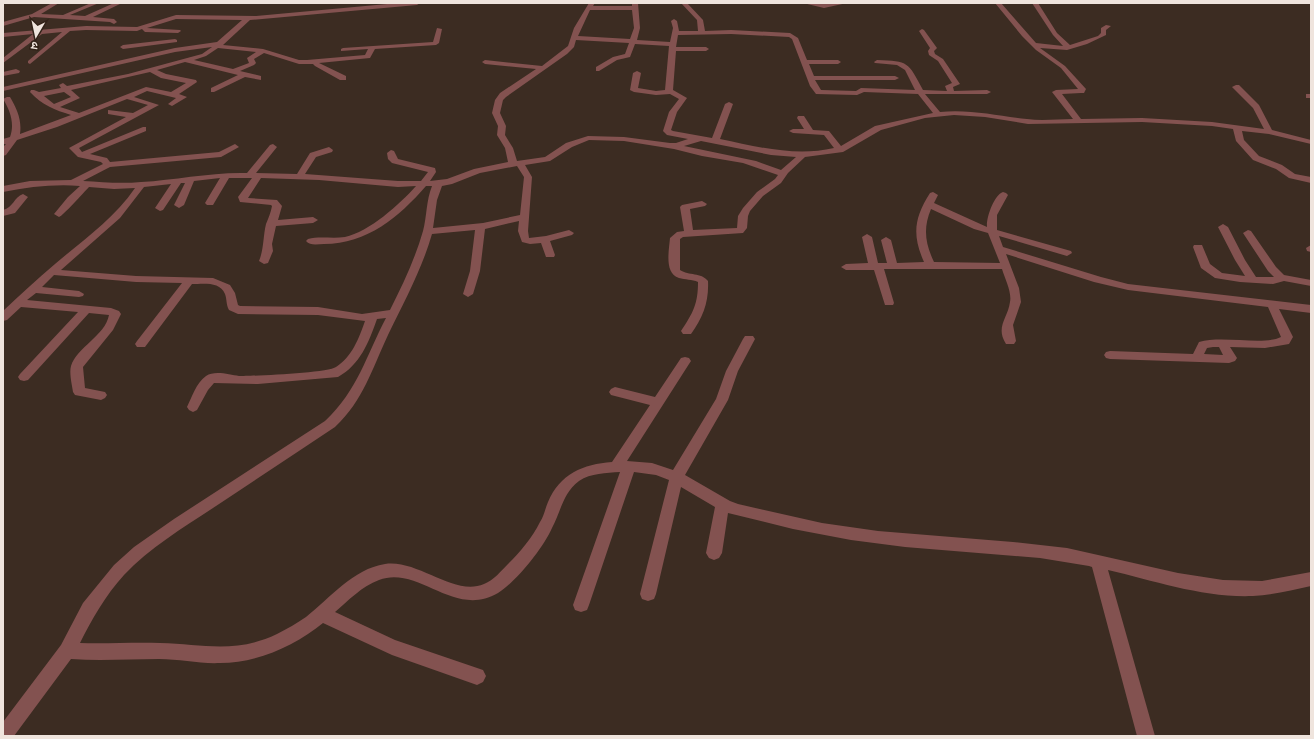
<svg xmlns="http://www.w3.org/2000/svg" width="1314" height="739" font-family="Barlow,'Noto Sans Devanagari',sans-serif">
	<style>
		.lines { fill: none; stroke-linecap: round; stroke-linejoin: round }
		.minor { fill: #835250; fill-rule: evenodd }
	</style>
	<rect width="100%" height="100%" fill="#3c2c22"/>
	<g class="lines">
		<g class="minor">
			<polygon points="52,3 59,3 41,14 63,15 91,3 99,3 70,15 85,16 114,3 122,3 93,17 114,19 117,22 114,24 110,22 34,17 3,26 3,22 32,14"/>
			<path d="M398 3H420L417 5 250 20 223 45 263 49 299 60H307L365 55 368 49 341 51V49L343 48 433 42 437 28 442 29 439 43 436 45 375 49 370 58 319 63 346 76V80H340L315 66 313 64H299L264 53 254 59 256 63 254 65 240 71 261 76V80L245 77 214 92H211V88L238 75 185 62 157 70 166 74 196 80 197 82 179 94 187 97 172 106 168 104 176 98 147 91 134 97 159 105 79 148 82 152 143 127H146V131L90 154 107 158 110 162 219 152 235 144 239 147 221 157 110 167 83 181C102 182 121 184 141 182 176 180 211 172 247 173L270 145 273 144 277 147 256 173 297 174 310 153 329 147 333 150 332 152 316 157 305 174 398 181H421L428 172 392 163 388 159 387 153 391 150 394 151 398 159 435 168 436 172 430 181 447 179 474 169 508 162 505 148 497 135 498 126 492 113 495 100 500 93 536 69 485 64 482 62 485 60 542 66 568 46 574 28 589 3H595L593 6H632V3H638L640 28 637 40 670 42 673 28 671 21 674 19 677 21 679 31H698L697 20 681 3H687L703 20 705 31 731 30 790 33 798 38 807 60H838L841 62 838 64H809L814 76H895L899 78 895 80H815L821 90 856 91 861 88 915 90 905 70 897 65 875 63 874 62 877 60C909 61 908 62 923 90L947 91 945 86 952 83 938 61 929 55 928 51 930 48 919 31 922 29 924 30 937 48 934 51 935 54 943 59 960 84 953 87 954 91 987 90 991 92 987 94H925L940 112C970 109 998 116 1027 119 1042 121 1058 119 1073 119L1052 92 1056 90 1078 89 1061 68 1036 50 1022 36 995 3H1001L1036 43 1063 46 1053 35 1032 3H1038L1057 33 1070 45 1098 36 1101 33V28L1106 25 1111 26 1106 30V35L1087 44 1067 50 1040 48 1065 66 1086 89 1084 93H1081L1062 94 1081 119 1142 118 1212 122 1264 129 1253 108 1232 87 1236 85H1239L1259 105 1272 130 1311 140V144L1269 134 1242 131 1244 140 1259 156 1282 165 1295 174 1311 177V183L1289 178 1276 169 1253 160 1236 141 1233 129 1212 126 1142 122 1028 124 985 117 954 115 925 118 881 130 843 152 805 157 788 173 781 183 763 196 750 211 748 216 747 228 743 233 683 237 680 239V270C689 276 701 272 708 281 709 302 703 317 691 334H683L681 331C693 313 698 304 698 282 692 279 685 280 679 278 664 273 669 251 670 238L677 232 684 231 680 207 682 205 702 201 707 204 705 206 690 209 693 230 737 228 738 216 743 208 757 192 775 179 778 175 743 163 702 156 674 149 624 141 589 140 572 147 550 161 525 165 532 177 528 231 529 238 546 236 569 230 574 233 572 235 550 241 555 255 554 257H546L541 243 530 244 522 242 518 231 519 221 485 229 480 271 473 294 468 297 463 294 470 271 475 230 432 234C422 269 404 302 388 335 371 371 364 399 335 427 294 454 254 481 213 508 183 528 149 548 124 575 105 596 92 619 80 643 106 644 133 642 160 643 203 644 235 654 277 634 287 629 297 623 306 617 330 598 353 569 385 564 418 559 454 597 484 584 494 580 501 571 508 564 520 552 532 538 540 522 544 516 545 509 548 502 560 474 583 464 612 462L650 405 611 395 609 392 611 389 615 387 655 397 681 358 685 357 689 358 691 361 689 364 627 461 652 463 673 470 716 399 726 371 743 339 745 336H753L755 339 738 371 728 400 685 475 730 501 738 504 822 523 878 531 1013 542 1067 548 1178 573 1223 580 1262 581 1311 572V586C1292 590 1273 595 1253 596 1204 598 1155 581 1108 570L1155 736H1137L1092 567 1089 566 1040 558 905 547 851 540 793 529 728 513 722 553 719 558 714 560 709 558 706 553 715 507 681 487 656 594 654 599 648 601 642 599 640 594 669 480 656 475 634 472 589 605 587 610 581 612 575 610 573 605 620 472C606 473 591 473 579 481 563 493 561 511 552 528 543 548 517 581 498 593 454 619 419 565 379 580 362 586 348 601 335 612L395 640 483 670 486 676 483 682 477 685 392 655 323 623C295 646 257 663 220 663 200 664 180 659 159 659 130 659 100 661 71 659L14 736H3V722L61 645 83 603 114 565 134 547 174 519 325 421C358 390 366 356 386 318L377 319C369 342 360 365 338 377L258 384 214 383 208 390 197 410 193 412 189 410 187 407C192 397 196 383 206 376 215 370 230 375 239 376 253 376 328 373 336 367 352 357 359 338 365 321L318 315 238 314 229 310C226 305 227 299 225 294 220 281 203 284 192 284L145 347H137L135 344 137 341 182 283 136 282 54 275 42 287 79 291 84 294 83 296 79 297 36 293 27 300 111 308 119 311 121 314 113 330 83 367 85 388 105 392 107 395 105 398 101 400 75 395 73 392C72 385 69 373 71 366 77 347 105 336 109 315L89 313 28 380 24 381 20 380 18 377 20 374 78 312 21 307 7 320 3 321V311C20 295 37 279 55 264 83 240 114 219 135 188L114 189 89 187C84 192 63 216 59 217L54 214 68 197 80 186C54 184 29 187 3 192V186L30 181 71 180 103 164 101 162 78 157 69 148 126 117 108 114V110L133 113 148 105 127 99 57 127 17 140 6 155 3 156V147L6 144H3V139L10 137C15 124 10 110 3 99L7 97H10C17 109 22 120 20 134L71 115C55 110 42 105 30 92L31 90H34L39 92 61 88 59 85 63 83 67 86 128 74 202 54 212 47 175 52 3 91V87L175 48 217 42 242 20 176 19 147 28 180 30 181 31 178 33 145 32 142 29 137 31 86 30 70 31 30 64 28 63V61L62 32 42 34 3 63V58L33 34 3 37V33L86 26 137 27 176 15 256 16ZM590 10H632L634 28 630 39 578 36ZM731 34 789 37 792 39 810 86 816 94 857 95 864 92 918 94 933 113 875 126 841 146 829 131 813 130 804 116H798L797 118 804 129H793L789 131 793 133 824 135 834 148C796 157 758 147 720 139L733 104 729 102 725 104 712 138 673 131 671 130 677 112 687 98 673 90 676 51H706L709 49 706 47H676L678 35ZM576 40 629 43 625 54 613 57 596 67V71H599L617 60 630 57 635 44 669 46 665 90 656 91 638 88 641 73 637 71 633 73 630 90 634 92 656 95 670 94 679 99 669 112 663 131 667 135 688 139 676 143H670L624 137 588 136 566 143 545 157 517 161 513 148 505 135 506 126 500 113 503 100 506 97 567 54 574 47ZM218 48 256 52 247 58 249 63 233 69 194 60 206 56ZM150 72 161 78 186 83 171 92 146 87 79 113 60 107 80 98 71 90ZM64 92 71 97 54 104 44 96ZM701 141 771 155 796 157 781 170 756 161 684 146ZM517 166 524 177 520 215 483 223 433 228 437 200 442 186 452 184 480 173ZM220 178 205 203 207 205H213L229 178H252L238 197 240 202 271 205 272 206C271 212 268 219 266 224 263 236 264 249 259 261L264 264 268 263 273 251 272 244 276 226 313 223 318 220 313 217 278 220 282 206 277 200 248 198 261 178 319 180 398 187 416 186C400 204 369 232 345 237 333 239 319 236 308 239L306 241C310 246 318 244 324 244 367 244 399 217 426 186H432C426 201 427 216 423 231 415 259 403 284 390 310L362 314 318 307 240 306 238 305 235 293 230 285 213 278 136 276 61 270 120 218 144 187 171 184 155 208 160 211 163 210 181 183H185L174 205 179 208 184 205 194 181Z"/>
			<polygon points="803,3 847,3 824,8"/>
			<polygon points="175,39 177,40 177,42 123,49 120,47 123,45"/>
			<polygon points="16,69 20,71 19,73 3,76 3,72"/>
			<rect x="1306" y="94" width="5" height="4"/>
			<path d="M933 192 938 195 934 203 987 227C986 218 994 195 1003 192L1006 193 1008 195 997 215V230L1071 251 1072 253 1067 256 999 236 1003 247 1101 277 1128 284 1311 305V313L1279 309 1293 337 1289 344 1265 348 1230 347 1237 358 1235 361 1229 363 1110 359 1106 358 1104 355 1106 352 1110 351 1193 354 1199 342C1223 335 1263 346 1281 337L1268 307 1128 290 1094 282 1006 254 1019 288 1021 302 1013 325 1016 341 1014 344H1006C995 327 1008 318 1010 302 1012 292 1005 279 1002 269H884L894 303 893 305H885L874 270H846L841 267 846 264 868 263 862 237 867 234 872 237 878 263H887L881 240 886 237 891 240 897 263 924 262C912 235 914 218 930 193ZM931 209 974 229 988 233 1000 263 934 262C925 243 923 228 931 209ZM1213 347H1219L1223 355 1204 354 1207 348Z"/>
			<path d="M23 194 28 197 15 213 3 216V210C13 208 14 197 23 194Z"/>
			<polygon points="1223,224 1228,227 1245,260 1256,277 1274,277 1268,271 1243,233 1248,230 1251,231 1276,267 1284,275 1311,280 1311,286 1284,281 1273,284 1240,282 1215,278 1201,268 1193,247 1194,245 1202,245 1210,264 1222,273 1245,276 1235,260 1218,227"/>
			<polygon points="1311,245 1311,252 1307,251 1306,248"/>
		</g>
	</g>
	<rect width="1314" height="739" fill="none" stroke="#efe4dd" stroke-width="8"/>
	<g transform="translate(36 36) rotate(189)" stroke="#322218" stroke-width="3" paint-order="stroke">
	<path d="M0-3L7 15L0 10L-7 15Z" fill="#efe4dd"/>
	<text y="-6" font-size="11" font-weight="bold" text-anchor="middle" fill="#efe4dd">उ</text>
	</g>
</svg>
